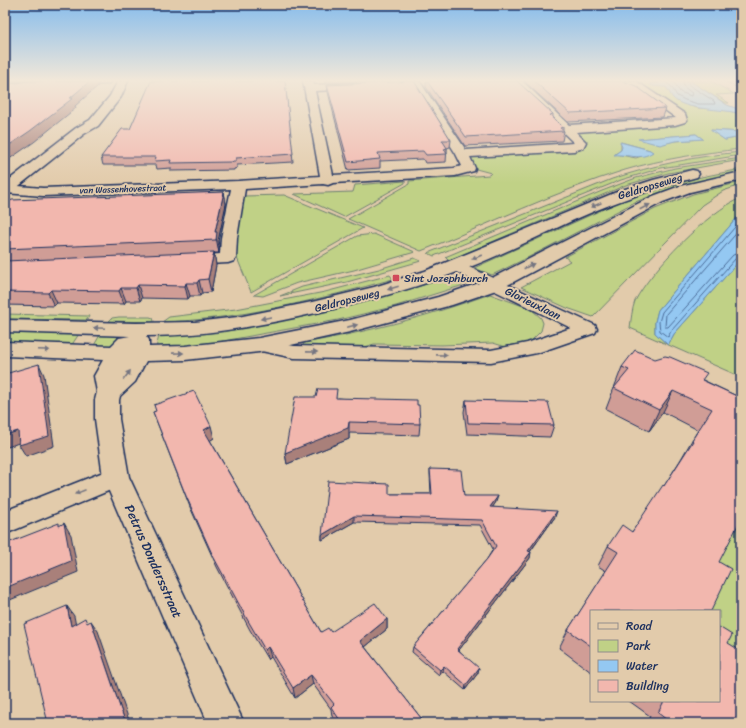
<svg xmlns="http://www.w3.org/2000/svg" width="746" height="728" font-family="Sriracha,sans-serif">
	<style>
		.built { fill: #e7c5ac }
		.green { fill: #c0d186; stroke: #6e8072; fill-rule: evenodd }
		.water { fill: #94c8f2; stroke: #648bb7 }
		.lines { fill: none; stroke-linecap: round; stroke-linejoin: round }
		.shore { stroke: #4b6c99; stroke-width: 1 }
		.street-casing { stroke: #1b2f5e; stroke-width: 3 }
		.secondary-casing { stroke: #1b2f5e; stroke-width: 3 }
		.street { fill: #e2cbab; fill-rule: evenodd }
		.secondary { fill: #e2cbab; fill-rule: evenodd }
		.wall { fill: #d09d96; stroke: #1b2f5e }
		.shaded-wall { fill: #a9807a; stroke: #1b2f5e }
		.building { fill: #f2b7ae; stroke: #1b2f5e }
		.oneway { fill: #757581 }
		.poi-dot { fill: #d1495b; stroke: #e2cbab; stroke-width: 1.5 }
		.labels { text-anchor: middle; stroke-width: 4; stroke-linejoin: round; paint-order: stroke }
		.far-street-label { font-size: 9px; fill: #1b2f5e; stroke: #e2cbab }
		.street-label { font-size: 11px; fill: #1b2f5e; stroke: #e2cbab }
		.poi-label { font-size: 11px; fill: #1b2f5e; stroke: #e2cbab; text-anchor: start }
		.near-street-label { font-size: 13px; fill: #1b2f5e; stroke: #e2cbab }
	</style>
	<rect width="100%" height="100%" fill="#e2cbab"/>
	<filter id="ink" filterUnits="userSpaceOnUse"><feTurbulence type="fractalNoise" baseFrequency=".025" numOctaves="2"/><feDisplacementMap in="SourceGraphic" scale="8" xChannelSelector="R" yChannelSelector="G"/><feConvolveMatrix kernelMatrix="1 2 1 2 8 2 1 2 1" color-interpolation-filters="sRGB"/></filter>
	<g filter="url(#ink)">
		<polygon class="built" points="711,81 741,81 741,98"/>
		<g class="green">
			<path d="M634 81H658L659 83 650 84 653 86 666 87 672 96 684 104 697 108 720 109 741 114V132L711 130 725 140 741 137V149C702 153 662 159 625 170 556 191 488 225 421 251L348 219 409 184V181L489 175 491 173 476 169 470 159 475 156 583 147 586 144 585 142 578 134V132L584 130 679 124 688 121 687 117ZM696 134 703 139 675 141 664 143 640 139ZM621 142 650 150 652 152 636 158 615 154 621 150Z"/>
			<polygon points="690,81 711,81 734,94 716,95 729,103 725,103"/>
			<path d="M741 152V155L661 168 621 180 434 256 428 253 612 179C654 165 697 156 741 152Z"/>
			<polygon points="741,158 741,160 668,173 626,185 452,259 448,260 445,257 602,191 636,178 675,168"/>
			<polygon points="741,169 741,172 680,186 635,202 529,257 492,275 474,268 632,196 672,183"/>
			<polygon points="405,181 405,183 344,217 294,194 353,192 355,185"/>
			<polygon points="741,182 741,185 723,191 702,205 593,317 567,308 521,287 570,261 565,257 655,209 693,194"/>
			<polygon points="284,195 363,228 251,292 235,253 236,239 244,196"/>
			<path d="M741 198V213L658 310 655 322V333L668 345 674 334 741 259V377L630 328C631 320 632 309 635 301 651 270 708 211 741 198Z"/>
			<polygon points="374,234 415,252 354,270 297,283 263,296 254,295 357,236"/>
			<polygon points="414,258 421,261 347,282 280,296 302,287 379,269"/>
			<path d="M390 275 393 279C321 299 237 320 162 322L169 317 236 309 325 292Z"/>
			<polygon points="448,278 461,281 467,284 396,306 338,320 190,347 156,348 159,336 193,335 223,332 310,315 353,305"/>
			<path d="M490 294 531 309 541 318 543 323 541 331 531 341 524 344 506 347 493 343 442 345 374 344 362 348 304 347 303 345 304 343C368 332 429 316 490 294Z"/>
			<polygon points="5,314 89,316 87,320 5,319"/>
			<polygon points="119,317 150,317 153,318 154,321 154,322 109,321 112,318"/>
			<polygon points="5,332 79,334 71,346 5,344"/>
			<polygon points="100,335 117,336 118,339 113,347 93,347"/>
			<polygon points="741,502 741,674 719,659 719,611 698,611"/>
		</g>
		<g class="water">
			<path d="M658 81H690L727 105 741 110V114C723 108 685 111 673 98 670 95 669 90 666 87L653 86 649 84 659 83Z"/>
			<polygon points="710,130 741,132 741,137 725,140"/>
			<polygon points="696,134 703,139 675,141 660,145 638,139"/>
			<path d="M620 142 650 150 653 152C640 161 628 154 614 155L621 150 622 147Z"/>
			<polygon points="741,213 741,259 674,334 668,345 655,333 655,322 658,310"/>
		</g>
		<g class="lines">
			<g class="shore">
				<polyline points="663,81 671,86 677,96 685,100 698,104 715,104 714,101 689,85 688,81"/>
				<polyline points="673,81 680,92 691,96 692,93 684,87 683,81"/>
				<polyline points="741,220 662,312 659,322 660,331 668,337 671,331 736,258 741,257"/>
				<polyline points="741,228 666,314 665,327 668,327 733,255 741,252"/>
			</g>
			<g class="street-casing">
				<g id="street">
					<polygon points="66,81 112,81 107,84 70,85 67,84"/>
					<polygon points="303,81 313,81 314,85 355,83 360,86 355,89 315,91 333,175 454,168 462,166 456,154 412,84 417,81 420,82 466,150 574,143 510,81 522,81 569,125 676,118 625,81 636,81 685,114 687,120 685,122 675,125 576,132 586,142 583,148 574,151 470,157 475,168 474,171 455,176 333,183 328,185 323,184 245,189 237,238 236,258 234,261 228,263 188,265 182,263 180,260 182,257 220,254 221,238 231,189 43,196 5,193 6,185 43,188 238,181 320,176"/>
					<polygon points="456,261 595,325 597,329 595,333 537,353 491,362 294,358 252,349 249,345 252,341 259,339 294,346 491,350 527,343 571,328 450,269 448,266 450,263"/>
					<polygon points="116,467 125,470 128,477 125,484 5,534 5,511"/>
				</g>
			</g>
			<g class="secondary-casing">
				<g id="secondary">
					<polygon points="118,81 128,81 121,97 98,126 84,134 10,193 5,194 5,183 76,128 90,120 110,96"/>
					<path d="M692 170 697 171 699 174 697 177C663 186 629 197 597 210 554 228 513 250 470 267 420 287 369 301 316 313 259 326 204 336 146 336L149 340V347L185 346 259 338 350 320 438 297 488 280 653 196 680 186 741 172V180L690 192 663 202 502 288 452 305 350 332 259 352 185 360 146 361 135 382 120 396 119 400V419L129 477 244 723H208L103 477 95 419V400L97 392 94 376 103 360 5 356V342L111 346 119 338 130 336 5 332V320L136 323 195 322 238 317 312 302 374 287 425 271 619 191 653 180Z"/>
				</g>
			</g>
			<use href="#street" class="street"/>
			<use href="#secondary" class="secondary"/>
		</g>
		<g class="wall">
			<polygon points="285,81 293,162 237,165 237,168 234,169 234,170 171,171 171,168 157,169 156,165 103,165 101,157 130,129"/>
			<polygon points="325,81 379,81 325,83"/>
			<polygon points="426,81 553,114 553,117 563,127 563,130 564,131 562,141 465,146 426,87"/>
			<polygon points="524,81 623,81 666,108 663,117 568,122"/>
			<polygon points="725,81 741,81 741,90"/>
			<polygon points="327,85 451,140 450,147 447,148 446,162 425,163 423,159 380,161 380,168 348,170 328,92"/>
			<polygon points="224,192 226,204 218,241 219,245 219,253 214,253 216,265 211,292 202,293 200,296 190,296 188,299 142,298 140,301 126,301 124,304 57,303 54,306 5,305 5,204"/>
			<polygon points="622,367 703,380 741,398 591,611 591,672 559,648 568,630 606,571 598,566 608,546 632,532 664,486 681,459 692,440 698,430 663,412 649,431 606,409"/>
			<polygon points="338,398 417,405 420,424 419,435 349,433 349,439 287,464 285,453"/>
			<polygon points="466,400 554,425 550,437 467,434 464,412"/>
			<polygon points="153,412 214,438 210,440 321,632 331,632 387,619 387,629 365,647 425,723 337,723 332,716 331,709 313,684 295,698 271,657 268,660 250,630 217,567 190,507"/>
			<polygon points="430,469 464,496 496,502 492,507 555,517 530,552 530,558 459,650 478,673 465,690 443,671 439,675 412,652 413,647 487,559 493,549 480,525 354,522 322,540 322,535 389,494 431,494 430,474"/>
			<polygon points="728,643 741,723 647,723 650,716 629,701 719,701"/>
		</g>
		<g class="shaded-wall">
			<polygon points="5,81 34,81 5,87"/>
			<polygon points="90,81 96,81 98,86 75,106 76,108 34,142 5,162 5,148 70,98"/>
			<polygon points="447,148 447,154 444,149"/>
			<polygon points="224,192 226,204 218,241 219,245 219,253 215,232"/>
			<polygon points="214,252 216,265 211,292 208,279"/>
			<polygon points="5,255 8,262 5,263"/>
			<polygon points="199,280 202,293 200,296 197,283"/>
			<polygon points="186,283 190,296 188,299 185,286"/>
			<polygon points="138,285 142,298 140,301 136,288"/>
			<polygon points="121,288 126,301 124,304 119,291"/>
			<polygon points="51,290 57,303 54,306 48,293"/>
			<polygon points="39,364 44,375 54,446 26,456 19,445"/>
			<polygon points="673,391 663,412 649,431 659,410"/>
			<polygon points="349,422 349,439 287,464 285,453"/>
			<polygon points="211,426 214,438 208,442 204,430"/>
			<polygon points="18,431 24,441 5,448 5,435"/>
			<polygon points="498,496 496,502 489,513 490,507"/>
			<polygon points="557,511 555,517 526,557 528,551"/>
			<polygon points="354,516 354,522 322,540 322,535"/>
			<polygon points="64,523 71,535 78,572 5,602 5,588"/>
			<polygon points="531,552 530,558 456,654 457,649"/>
			<polygon points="67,606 74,616 78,636 71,626"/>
			<polygon points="387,619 387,629 360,651 360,641"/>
			<polygon points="91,621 98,631 130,723 126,723 121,710"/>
			<polygon points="268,647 271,657 268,660 265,650"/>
			<polygon points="444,666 443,671 439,675 440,670"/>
			<polygon points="479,668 478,673 465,690 466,685"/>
			<polygon points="311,675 313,684 295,698 293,688"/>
		</g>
		<g class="building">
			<polygon points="27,81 90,81 70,98 73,98 30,131 5,148 5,85"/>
			<polygon points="151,81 285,81 293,154 236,158 236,161 233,161 232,162 170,163 171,160 155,161 156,157 101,157 122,129 130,129"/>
			<polygon points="414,81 451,140 442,140 447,148 444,149 447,154 426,155 423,151 378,153 380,159 348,162 327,85"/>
			<polygon points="427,81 517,81 553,114 550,115 563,127 560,128 564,131 466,137"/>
			<polygon points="534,81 623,81 636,86 666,108 570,113"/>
			<polygon points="224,192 215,232 217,232 216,240 5,249 5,204 12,200"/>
			<polygon points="214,252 208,279 199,280 197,283 186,283 185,286 138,285 136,288 121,288 119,291 51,290 48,293 5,292 5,261"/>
			<polygon points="635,350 655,359 665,356 670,357 707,373 702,380 741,398 741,519 719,562 731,569 711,611 591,611 591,646 568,630 618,552 608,546 622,525 632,532 663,485 664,486 693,441 692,440 712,409 673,391 659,410 614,388 629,370 622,367"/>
			<polygon points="39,364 49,436 19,445 18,431 5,435 5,374"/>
			<polygon points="318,389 337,389 336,398 417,400 417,405 419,405 420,424 349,422 348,428 285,453 295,397 316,397"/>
			<polygon points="194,391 211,426 204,430 321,632 328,628 331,632 375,603 387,619 360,641 425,723 342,723 331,707 334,704 311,675 293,688 268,647 265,650 247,619 213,556 186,496 153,412 156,411 154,405"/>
			<polygon points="466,400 548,402 554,425 468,423"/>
			<polygon points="430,469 461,470 464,496 498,496 490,507 557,511 528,551 531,552 457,649 479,668 466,685 444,666 440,670 413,647 487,559 496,546 482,520 354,516 322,535 328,481 389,484 389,494 432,494"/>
			<polygon points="59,523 59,526 64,523 71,561 5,588 5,544"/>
			<polygon points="67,606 71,626 85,618 87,623 91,621 121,710 126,723 48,723 45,711 24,624"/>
			<polygon points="719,627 732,635 728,643 741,651 741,723 671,723 658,713 664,701 719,701"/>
		</g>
		<defs><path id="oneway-solid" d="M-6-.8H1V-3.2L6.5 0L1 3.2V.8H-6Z"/></defs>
		<g class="oneway">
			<use href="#oneway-solid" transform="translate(596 205) rotate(157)"/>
			<use href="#oneway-solid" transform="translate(645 207) rotate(-27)"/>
			<use href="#oneway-solid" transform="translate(477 257) rotate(157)"/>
			<use href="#oneway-solid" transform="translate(529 266) rotate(-27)"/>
			<use href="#oneway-solid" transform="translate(393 288) rotate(163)"/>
			<use href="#oneway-solid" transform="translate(266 318) rotate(168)"/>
			<use href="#oneway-solid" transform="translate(352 326) rotate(-13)"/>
			<use href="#oneway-solid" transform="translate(99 328) rotate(-178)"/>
			<use href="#oneway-solid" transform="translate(44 350) rotate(2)"/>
			<use href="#oneway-solid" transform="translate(312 352) rotate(1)"/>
			<use href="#oneway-solid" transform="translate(178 353) rotate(-1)"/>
			<use href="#oneway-solid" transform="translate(442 355) rotate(1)"/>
			<use href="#oneway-solid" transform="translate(127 375) rotate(-53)"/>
			<use href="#oneway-solid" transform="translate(80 492) rotate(158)"/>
		</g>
	</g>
	<linearGradient id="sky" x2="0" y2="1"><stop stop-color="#86bcec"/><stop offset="0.44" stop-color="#f2e8d9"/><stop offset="1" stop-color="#f2e8d9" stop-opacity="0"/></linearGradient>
	<rect width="746" height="183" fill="url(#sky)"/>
	<rect class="poi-dot" x="392" y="274" width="8" height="8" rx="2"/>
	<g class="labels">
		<g class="far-street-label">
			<text transform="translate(123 189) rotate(-2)" y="3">van Wassenhovestraat</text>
		</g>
		<g class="street-label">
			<text transform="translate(650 186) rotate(-17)" y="4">Geldropseweg</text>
			<text transform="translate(347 300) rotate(-14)" y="4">Geldropseweg</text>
			<text transform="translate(533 303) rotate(26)" y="4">Glorieuxlaan</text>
		</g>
		<g class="poi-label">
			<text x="404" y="282">Sint Jozephburch</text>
		</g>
		<g class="near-street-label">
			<text transform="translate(154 561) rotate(66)" y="5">Petrus Dondersstraat</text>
		</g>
	</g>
	<rect width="746" height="728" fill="none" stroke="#e2cbab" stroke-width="20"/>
	<rect x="10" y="10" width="726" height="708" fill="none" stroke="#1b2f5e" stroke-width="1.5" filter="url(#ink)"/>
	<rect x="590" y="610" width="130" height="92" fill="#e2cbab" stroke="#928d8c"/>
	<rect x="598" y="623" width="20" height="6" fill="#e2cbab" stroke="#928d8c"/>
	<text x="626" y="630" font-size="12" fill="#1b2f5e">Road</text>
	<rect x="598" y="640" width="20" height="12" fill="#c0d186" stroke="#928d8c"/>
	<text x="626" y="650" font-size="12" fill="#1b2f5e">Park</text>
	<rect x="598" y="660" width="20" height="12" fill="#94c8f2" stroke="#928d8c"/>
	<text x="626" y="670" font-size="12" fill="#1b2f5e">Water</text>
	<rect x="598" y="680" width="20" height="12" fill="#f2b7ae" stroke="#928d8c"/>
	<text x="626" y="690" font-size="12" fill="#1b2f5e">Building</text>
</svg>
